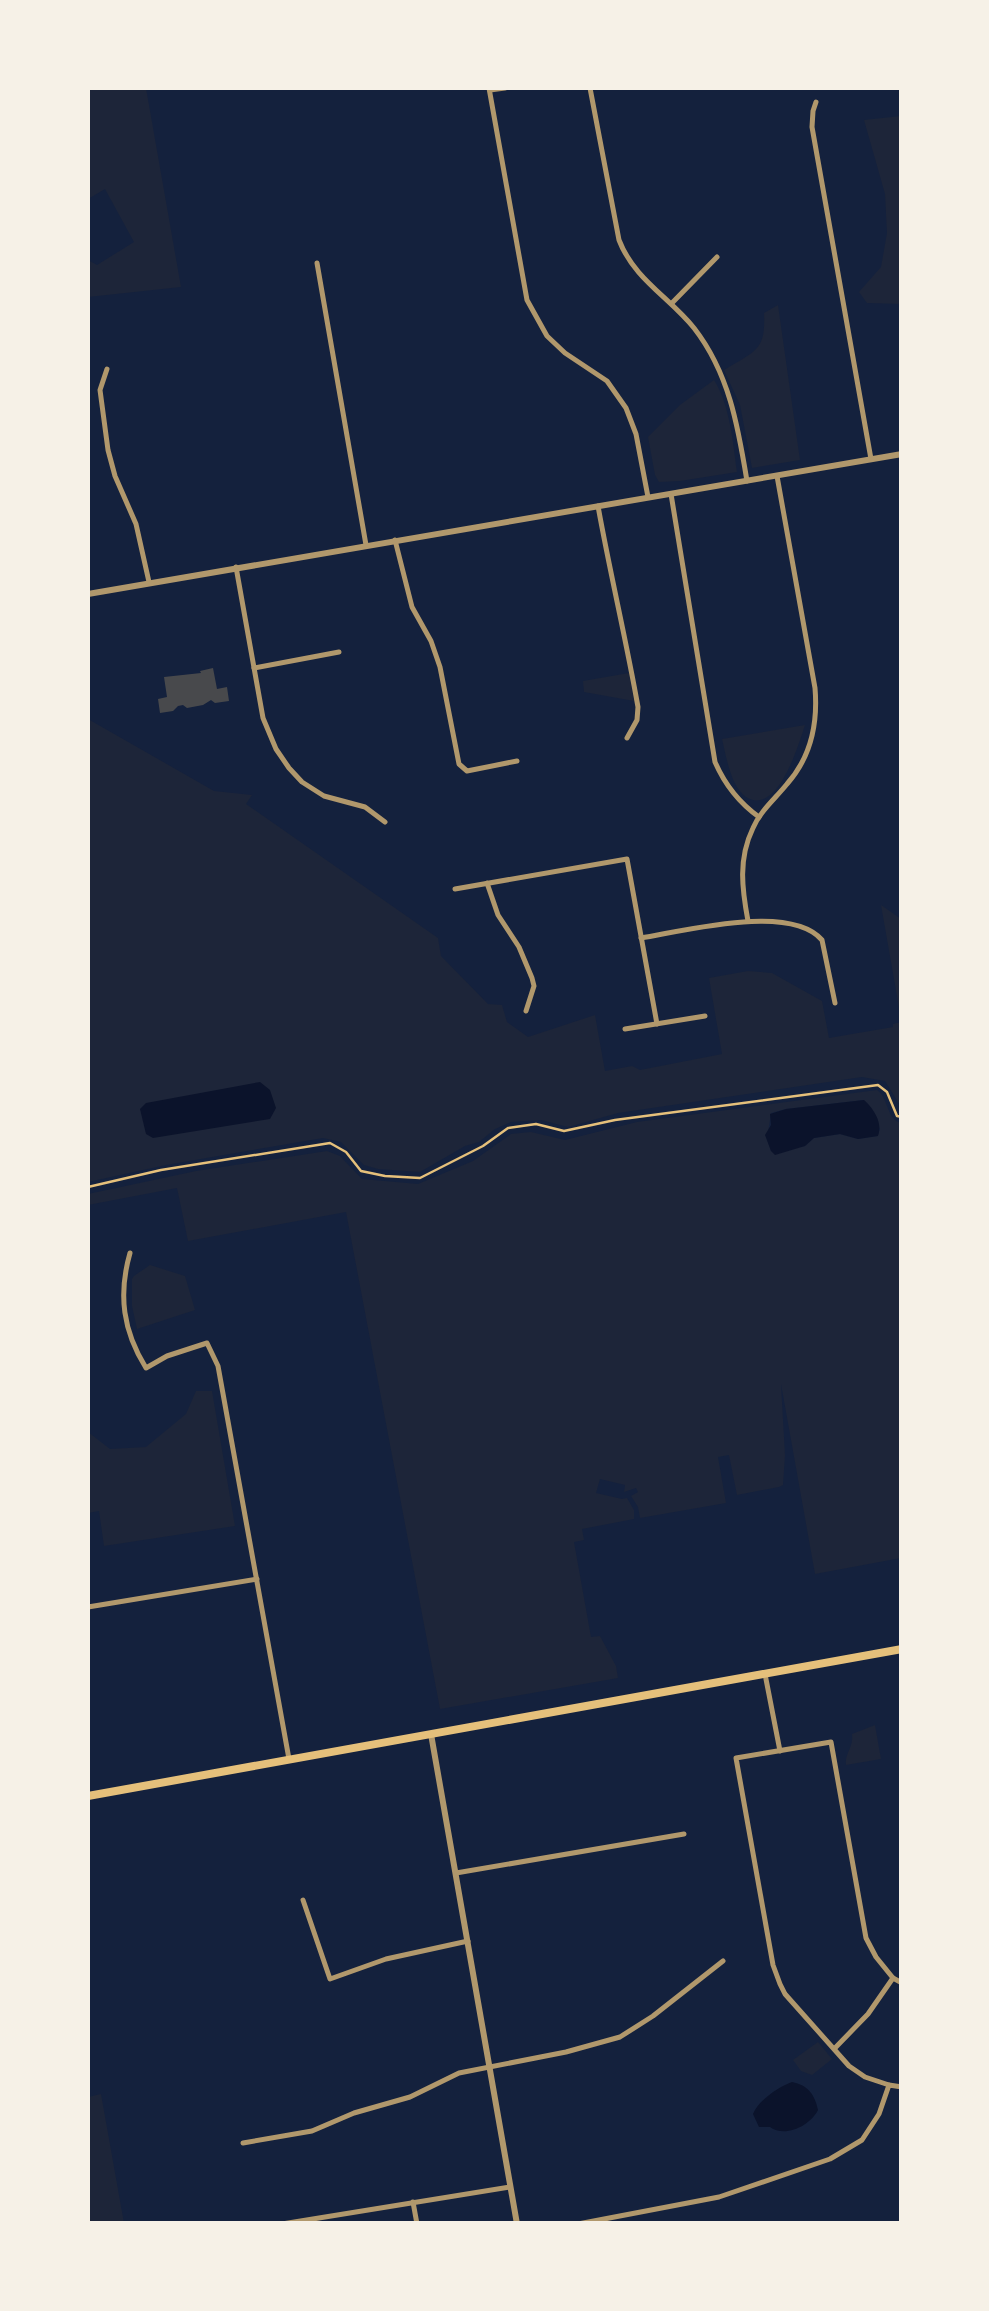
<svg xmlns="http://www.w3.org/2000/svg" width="989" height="2311" font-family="Barlow,sans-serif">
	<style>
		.green { fill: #1d2539; fill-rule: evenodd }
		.water { fill: #0b132b }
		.building { fill: #48494c }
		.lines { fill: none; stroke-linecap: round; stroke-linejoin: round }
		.path { stroke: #e5c07b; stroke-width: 2.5 }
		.minor { stroke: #b1986c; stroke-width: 5 }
		.tertiary { stroke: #b1986c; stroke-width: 6 }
		.secondary { stroke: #e5c07b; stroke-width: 8 }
	</style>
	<rect width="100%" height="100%" fill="#14213d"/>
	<g class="green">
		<polygon points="88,88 146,88 181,287 88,297 88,260 97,265 134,242 105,189 88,199"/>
		<polygon points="901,116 901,304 867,303 859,292 881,267 887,233 885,194 864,120"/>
		<path d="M778 305 800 460 752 468 740 405 724 370C755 351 766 351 764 313Z"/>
		<path d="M714 380C730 405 733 443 737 472L680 481 659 482 655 475 648 437 680 405Z"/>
		<polygon points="629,673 634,701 584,692 583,681"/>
		<polygon points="88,719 214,791 252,795 246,804 438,938 441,956 488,1004 502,1005 507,1022 528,1037 595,1015 605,1071 632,1066 640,1070 722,1054 709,978 748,971 772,973 822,1001 829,1038 893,1027 893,1024 901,1022 901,1107 885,1081 862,1077 618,1113 568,1127 541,1120 511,1122 495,1129 479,1142 465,1146 420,1172 378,1169 364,1165 341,1142 323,1138 166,1165 88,1182"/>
		<path d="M805 725C799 743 778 817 746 797 731 787 726 756 722 739Z"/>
		<polygon points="881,905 901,919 901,1019"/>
		<path d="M877 1090C889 1098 886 1119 901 1123V1558L815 1574 781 1384 785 1455 783 1485 779 1487 737 1495 729 1455 718 1457 726 1503 640 1518 638 1507 631 1496 638 1492 636 1488 624 1492 625 1485 600 1479 596 1493 622 1499 627 1498 634 1510V1519L582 1529 584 1540 574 1542 591 1637 600 1636 616 1666 618 1678 440 1709 346 1212 188 1241 177 1188 88 1205V1194L196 1171 327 1151 340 1156 362 1179 418 1184 473 1161 511 1134 531 1132 565 1140 637 1122ZM864 1100 880 1129 877 1136 858 1139 840 1134 814 1138 805 1146 771 1151 767 1139 771 1113 786 1109Z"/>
		<polygon points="150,1265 185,1276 195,1310 137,1329 132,1306 132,1279 134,1276"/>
		<polygon points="196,1391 212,1391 235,1526 104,1546 99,1511 88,1513 88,1432 110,1449 146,1447 186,1414"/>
		<path d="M875 1725 881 1759 846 1765C844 1754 854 1747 852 1734Z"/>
		<polygon points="818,2042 832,2059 812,2075 801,2071 793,2060"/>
		<polygon points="101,2094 124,2223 88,2223 88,2097"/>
	</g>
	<g class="water">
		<polygon points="260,1082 270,1090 276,1108 270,1119 153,1138 146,1134 140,1109 146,1103"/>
		<path d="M864 1100C874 1109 883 1123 878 1136L858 1139 840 1134 814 1138 805 1146 775 1155 771 1151 765 1135 771 1125 770 1114 786 1109Z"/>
		<path d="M792 2082C808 2085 815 2095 818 2110 810 2126 785 2138 770 2127H759L753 2114C758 2101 778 2087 792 2082Z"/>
	</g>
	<polygon class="building" points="213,668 217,689 227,687 229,701 215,703 211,700 203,705 187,708 183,705 178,706 173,711 160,713 158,699 167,697 164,677 201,673 200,671"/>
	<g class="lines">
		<polyline class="path" points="88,1187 161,1170 330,1143 346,1152 361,1171 385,1176 420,1178 483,1146 508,1128 536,1124 564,1131 615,1120 878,1085 887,1092 897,1116 902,1117"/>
		<g class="minor">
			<polyline points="489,88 527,300 547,336 565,353 607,381 626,408 636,434 648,497"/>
			<path d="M590 88 619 240C634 279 669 297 694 328 729 373 738 426 747 481"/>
			<polyline points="490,90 505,88"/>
			<polyline points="816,102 813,111 812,127 871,459"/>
			<polyline points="317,263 366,545"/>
			<polyline points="672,303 717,257"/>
			<polyline points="107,369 100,390 108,450 115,476 136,524 149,582"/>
			<path d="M671 494 715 762C725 785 738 802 759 817"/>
			<path d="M598 506C610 573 626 639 638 707L637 720 627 738"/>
			<polyline points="395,540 412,607 431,641 440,667 459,764 467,771 517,761"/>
			<polyline points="236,567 263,718 276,749 289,768 302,782 324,796 365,807 385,822"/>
			<polyline points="254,668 339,652"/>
			<polyline points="487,883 498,915 519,947 532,978 534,986 526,1011"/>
			<polyline points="455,889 627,859 657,1024"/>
			<path d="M748 921C742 889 738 859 753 828 761 810 775 799 787 784 811 757 818 724 815 688L777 476"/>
			<path d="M641 938C684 931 790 903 822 940L835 1003"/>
			<polyline points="625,1029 705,1016"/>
			<path d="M130 1253C118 1295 123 1331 146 1368L167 1356 207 1343 218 1366 289 1759"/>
			<polyline points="88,1607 257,1579"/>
			<polyline points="765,1674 780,1751"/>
			<polyline points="456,1873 684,1834"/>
			<polyline points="303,1900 330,1979 386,1959 468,1941"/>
			<polyline points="835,2048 868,2014 893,1978 902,1983"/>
			<polyline points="889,2085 865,2077 849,2066 785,1994 780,1984 773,1965 736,1758 831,1742 866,1938 876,1957 893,1978"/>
			<polyline points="243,2143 312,2131 354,2113 410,2097 459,2073 566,2052 620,2037 653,2016 723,1961"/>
			<polyline points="413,2202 417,2224"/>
			<polyline points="282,2224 510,2187"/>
			<polyline points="578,2224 719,2197 830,2159 862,2140 879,2114 889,2085 902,2087"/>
		</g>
		<g class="tertiary">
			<polyline points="88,594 902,454"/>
			<polyline points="431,1734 517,2224"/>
		</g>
		<polyline class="secondary" points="88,1796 902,1649"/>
	</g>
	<rect width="989" height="2311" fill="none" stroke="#f6f1e7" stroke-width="180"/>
</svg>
